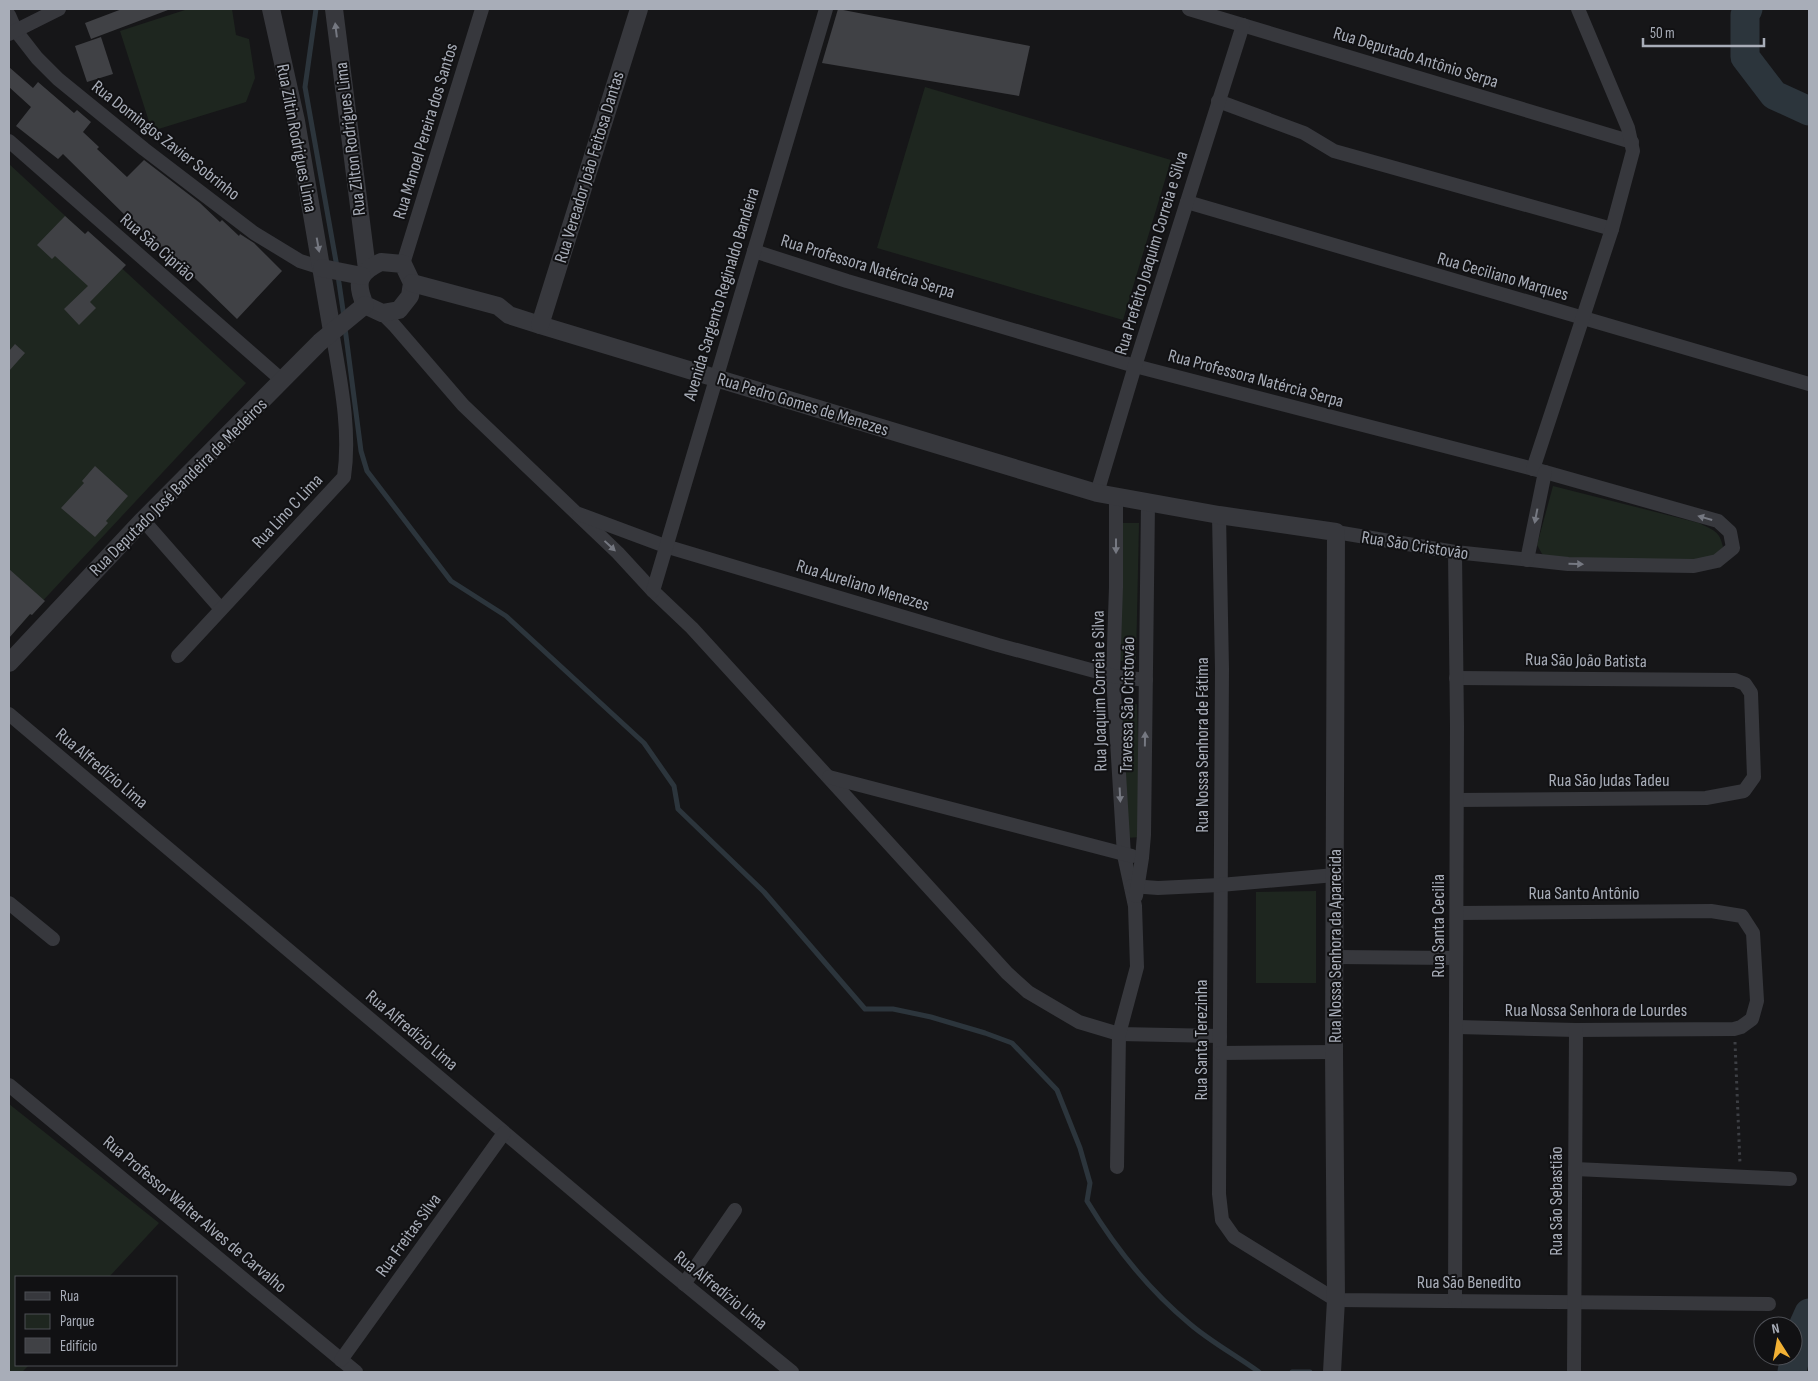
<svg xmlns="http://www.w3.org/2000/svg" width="1818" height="1381" font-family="'Sofia Sans Condensed',sans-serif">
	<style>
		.green { fill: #1e261f }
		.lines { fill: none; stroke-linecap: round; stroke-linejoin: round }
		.stream { stroke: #2c353c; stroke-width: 5 }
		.river { stroke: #2c353c; stroke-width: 29 }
		.building { fill: #404145 }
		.path { stroke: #3d3f44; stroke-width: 3; stroke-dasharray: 2.5 4; stroke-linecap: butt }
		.minor { stroke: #37383d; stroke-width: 14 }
		.tertiary { stroke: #37383d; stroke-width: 18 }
		.oneway { fill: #757881 }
		.labels { text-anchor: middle; stroke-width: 4; stroke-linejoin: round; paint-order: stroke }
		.street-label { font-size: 18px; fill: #a8adb8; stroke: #111113 }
	</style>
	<rect width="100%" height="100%" fill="#161618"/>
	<g class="green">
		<polygon points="188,9 232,9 236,35 249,39 255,78 246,102 152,131 120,31"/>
		<polygon points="925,87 1171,160 1123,320 877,248"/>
		<polygon points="9,164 246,383 9,637"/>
		<path d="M1553 486 1699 523C1713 530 1720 531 1723 547L1712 560 1545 559 1537 545Z"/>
		<polygon points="1121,523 1139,523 1136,661 1117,661"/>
		<polygon points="1137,704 1141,837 1125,838 1121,705"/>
		<polygon points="1316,891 1316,983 1256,983 1256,892"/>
		<polygon points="9,1104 159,1223 109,1277 16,1277 16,1365 29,1365 22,1372 9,1372"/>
	</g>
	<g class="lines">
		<g class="stream">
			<polyline points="316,9 305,87 337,267"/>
			<polyline points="338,276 344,317"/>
			<path d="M345 328 361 451 367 471 451 581 506 616 644 743 674 786 678 809 764 892 865 1009H893L931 1017 985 1033 1012 1043 1057 1090 1080 1148 1090 1183 1087 1201C1114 1246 1149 1290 1190 1324 1211 1342 1237 1356 1259 1372"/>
			<polyline points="1292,1372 1310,1372"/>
		</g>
		<g class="river">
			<polyline points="1748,9 1745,15 1745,57 1774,95 1809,111"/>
			<polyline points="1792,1372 1800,1333 1809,1313"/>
		</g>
	</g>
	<g class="building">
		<polygon points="122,9 168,9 168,10 91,39 85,23"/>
		<polygon points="838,9 1030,46 1019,96 822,63"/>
		<polygon points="101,37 113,74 87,82 75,46"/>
		<polygon points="9,67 33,88 38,82 74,113 77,110 91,122 83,132 99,147 97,149 127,177 144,160 200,203 220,222 222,220 239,236 240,234 254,243 282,271 237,319 162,246 161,248 133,223 63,154 58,159 16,126 31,107 9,87"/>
		<polygon points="65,216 85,234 88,231 126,265 90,302 96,308 79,325 64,309 88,286 55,256 52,259 37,245"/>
		<polygon points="15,344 25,353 9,371 9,351"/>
		<polygon points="95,466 128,496 106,521 108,523 95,537 61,508 84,483 82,481"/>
		<polygon points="9,569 45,601 32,615 30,614 9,638"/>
	</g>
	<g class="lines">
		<polyline class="path" points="1735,1042 1740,1164"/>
		<g class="minor">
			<polyline points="1189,9 1632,142"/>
			<polyline points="9,15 16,31 37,58 58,79 144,149 254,233 300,261 322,268"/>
			<polyline points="9,34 59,9"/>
			<polyline points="1218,101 1304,133 1334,151 1612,229"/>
			<polyline points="9,141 283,381"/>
			<polyline points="1187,202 1809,384"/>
			<polyline points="754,251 847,281 1135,366 1545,472 1718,521 1730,532 1733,548 1717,561 1694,566 1568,564 1455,552 1336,532"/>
			<polyline points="403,264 482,9"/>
			<polyline points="382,313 394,325 463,405 618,553 653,591 692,628 1007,973 1028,992 1079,1022 1119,1034 1220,1036"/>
			<polyline points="1533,469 1612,229 1633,151 1628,128 1578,9"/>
			<polyline points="1097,493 1135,366 1243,25"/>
			<polyline points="1116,497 1116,587 1113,676 1124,855 1135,906 1137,967 1119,1034 1117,1167"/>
			<polyline points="579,514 665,546 998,645 1113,676 1146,680"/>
			<polyline points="1219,515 1222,669 1219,1194 1222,1220 1234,1237 1336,1300 1769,1304"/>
			<polyline points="143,520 221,609"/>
			<polyline points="1527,560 1545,472"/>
			<polyline points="653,591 826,9"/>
			<path d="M178 656 344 477C351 429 340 379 332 331"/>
			<polyline points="1456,678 1735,680 1745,684 1751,693 1754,777 1744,791 1706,798 1457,800"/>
			<polyline points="9,714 660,1264 792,1372"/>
			<polyline points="829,777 1132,856"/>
			<polyline points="1131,886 1158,888 1220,885 1335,875"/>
			<polyline points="1136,896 1142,858 1144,835 1148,503"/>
			<polyline points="9,903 53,939"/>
			<polyline points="1457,913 1711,911 1742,916 1753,933 1757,1001 1752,1019 1741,1027 1734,1029 1576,1030 1457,1027"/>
			<polyline points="1335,957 1456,958"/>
			<polyline points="1220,1053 1334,1052"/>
			<polyline points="9,1085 356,1372"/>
			<polyline points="1575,1169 1790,1179"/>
			<polyline points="684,1284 735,1210"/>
			<polyline points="1455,1301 1457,726 1455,552"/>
			<polyline points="341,1360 504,1133"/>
			<polyline points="1574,1372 1576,1030"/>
		</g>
		<g class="tertiary">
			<polyline points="271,9 296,121 332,331"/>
			<polyline points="334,9 367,269"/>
			<path d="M381 262 403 264 412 283 410 296 399 310 382 313 365 305C355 282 358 273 381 262Z"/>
			<polyline points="322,268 362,276"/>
			<polyline points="412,283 498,306 509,315 540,325 1097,493 1219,515 1336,532 1334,1052 1336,1300 1332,1372"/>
			<polyline points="540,325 639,9"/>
			<polyline points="9,663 143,520 320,342 365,305"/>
		</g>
	</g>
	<defs><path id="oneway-solid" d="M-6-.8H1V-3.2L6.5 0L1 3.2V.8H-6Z" transform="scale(1.25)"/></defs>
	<g class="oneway">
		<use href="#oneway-solid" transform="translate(336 30) rotate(-97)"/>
		<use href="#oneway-solid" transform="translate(318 245) rotate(80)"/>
		<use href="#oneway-solid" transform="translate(1536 516) rotate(101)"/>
		<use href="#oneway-solid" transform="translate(1705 518) rotate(-164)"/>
		<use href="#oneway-solid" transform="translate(610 546) rotate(43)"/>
		<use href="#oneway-solid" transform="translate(1116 546) rotate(90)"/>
		<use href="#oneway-solid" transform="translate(1576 564) rotate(1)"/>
		<use href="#oneway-solid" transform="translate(1145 739) rotate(-89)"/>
		<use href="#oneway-solid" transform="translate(1120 795) rotate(87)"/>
	</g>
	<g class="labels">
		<g class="street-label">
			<text transform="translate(1416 57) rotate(17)" y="6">Rua Deputado Antônio Serpa</text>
			<text transform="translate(425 131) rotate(-73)" y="6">Rua Manoel Pereira dos Santos</text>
			<text transform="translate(297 138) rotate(79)" y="6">Rua Ziltin Rodrigues Lima</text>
			<text transform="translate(350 139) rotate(-97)" y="6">Rua Zilton Rodrigues Lima</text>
			<text transform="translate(166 140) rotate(38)" y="6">Rua Domingos Zavier Sobrinho</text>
			<text transform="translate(589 167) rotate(-73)" y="6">Rua Vereador João Feitosa Dantas</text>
			<text transform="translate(158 247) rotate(41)" y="6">Rua São Ciprião</text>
			<text transform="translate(1151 253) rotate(-73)" y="6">Rua Prefeito Joaquim Correia e Silva</text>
			<text transform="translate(868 266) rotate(17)" y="6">Rua Professora Natércia Serpa</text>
			<text transform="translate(1503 276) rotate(16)" y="6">Rua Ceciliano Marques</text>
			<text transform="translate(721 294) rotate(-73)" y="6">Avenida Sargento Reginaldo Bandeira</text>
			<text transform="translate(1256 378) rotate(15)" y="6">Rua Professora Natércia Serpa</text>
			<text transform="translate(803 404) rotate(17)" y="6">Rua Pedro Gomes de Menezes</text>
			<text transform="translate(178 487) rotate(-45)" y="6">Rua Deputado José Bandeira de Medeiros</text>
			<text transform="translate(287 511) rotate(-47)" y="6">Rua Lino C Lima</text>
			<text transform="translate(1415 545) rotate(9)" y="6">Rua São Cristovão</text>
			<text transform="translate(863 585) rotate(17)" y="6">Rua Aureliano Menezes</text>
			<text transform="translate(1586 660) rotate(1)" y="6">Rua São João Batista</text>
			<text transform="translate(1099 691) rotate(-91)" y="6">Rua Joaquim Correia e Silva</text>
			<text transform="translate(1127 705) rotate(-89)" y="6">Travessa São Cristovão</text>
			<text transform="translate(1202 745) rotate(-90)" y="6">Rua Nossa Senhora de Fátima</text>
			<text transform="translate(102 768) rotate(40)" y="6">Rua Alfredízio Lima</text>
			<text x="1609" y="786">Rua São Judas Tadeu</text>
			<text x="1584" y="899">Rua Santo Antônio</text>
			<text transform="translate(1438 926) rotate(-90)" y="6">Rua Santa Cecilia</text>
			<text transform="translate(1335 946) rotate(-90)" y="6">Rua Nossa Senhora da Aparecida</text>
			<text x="1596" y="1016">Rua Nossa Senhora de Lourdes</text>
			<text transform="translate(412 1030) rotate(40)" y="6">Rua Alfredízio Lima</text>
			<text transform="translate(1201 1040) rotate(-90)" y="6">Rua Santa Terezinha</text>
			<text transform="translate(1556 1201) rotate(-90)" y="6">Rua São Sebastião</text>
			<text transform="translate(195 1214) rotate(40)" y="6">Rua Professor Walter Alves de Carvalho</text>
			<text transform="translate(408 1235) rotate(-54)" y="6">Rua Freitas Silva</text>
			<text x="1469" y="1288">Rua São Benedito</text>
			<text transform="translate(721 1290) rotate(39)" y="6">Rua Alfredízio Lima</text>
		</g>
	</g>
	<rect width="1818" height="1381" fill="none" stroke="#a8adb8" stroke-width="20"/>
	<rect x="15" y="1276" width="162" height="90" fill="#111113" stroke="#4d4f55"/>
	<rect x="25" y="1292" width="25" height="8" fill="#37383d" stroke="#4d4f55"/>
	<text x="60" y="1301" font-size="15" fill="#a8adb8">Rua</text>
	<rect x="25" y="1314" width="25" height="15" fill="#1e261f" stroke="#4d4f55"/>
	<text x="60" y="1326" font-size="15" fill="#a8adb8">Parque</text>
	<rect x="25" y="1338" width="25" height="15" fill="#404145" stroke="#4d4f55"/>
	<text x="60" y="1351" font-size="15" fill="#a8adb8">Edifício</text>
	<g transform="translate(1778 1341) rotate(349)"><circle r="24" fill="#111113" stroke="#4d4f55"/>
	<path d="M0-4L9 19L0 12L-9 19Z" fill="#f2b134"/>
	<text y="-8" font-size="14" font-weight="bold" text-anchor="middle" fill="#a8adb8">N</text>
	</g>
	<path d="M1643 38v8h121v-8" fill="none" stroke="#a8adb8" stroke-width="2.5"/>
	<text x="1650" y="38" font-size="15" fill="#a8adb8" stroke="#111113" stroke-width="4" paint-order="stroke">50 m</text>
</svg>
